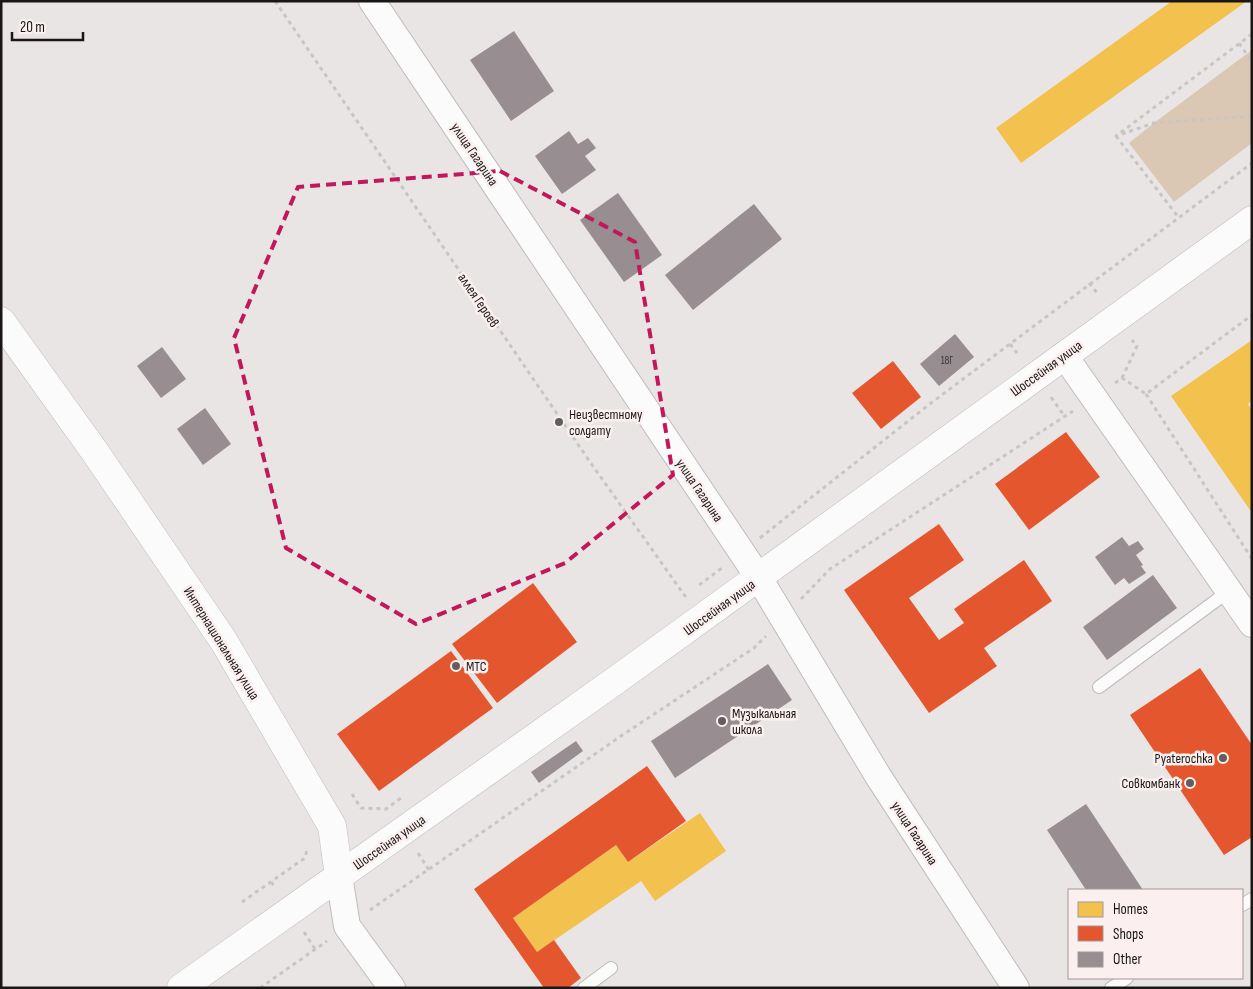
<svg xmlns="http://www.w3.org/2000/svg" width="1253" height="989" font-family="'Sofia Sans Condensed',sans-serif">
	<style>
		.green { fill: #dbc8b4 }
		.homes { fill: #f2c14e }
		.shops { fill: #e4572e }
		.building { fill: #988d90 }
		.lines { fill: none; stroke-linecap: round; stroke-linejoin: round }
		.service-casing { stroke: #c0bcbc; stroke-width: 14 }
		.minor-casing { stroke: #c0bcbc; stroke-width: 28 }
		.secondary-casing { stroke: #c0bcbc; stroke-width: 29 }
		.path { stroke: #c8c6c5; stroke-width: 3; stroke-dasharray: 4 4; stroke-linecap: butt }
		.service { stroke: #fcfbfb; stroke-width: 12 }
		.minor { stroke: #fcfbfb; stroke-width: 26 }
		.secondary { stroke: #fcfbfb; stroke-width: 28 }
		.marked { fill: none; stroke: #c2185b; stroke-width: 4; stroke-dasharray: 10 6; stroke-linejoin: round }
		.poi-dot { fill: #625e5e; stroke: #fbf0ef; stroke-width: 2 }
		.labels { text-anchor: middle; stroke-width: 5; stroke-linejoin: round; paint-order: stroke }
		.number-label { font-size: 11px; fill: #393434 }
		.street-label { font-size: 14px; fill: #191615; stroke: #fbf0ef }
		.poi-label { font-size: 14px; fill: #191615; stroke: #fbf0ef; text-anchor: start }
	</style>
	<rect width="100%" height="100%" fill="#eae5e5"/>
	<polygon class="green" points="1252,50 1252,143 1174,202 1129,143 1154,123"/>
	<g class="homes">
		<polygon points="1172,1 1247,1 1021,163 996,128"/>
		<polygon points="1252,340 1252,401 1248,404 1252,410 1252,513 1171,396"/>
		<polygon points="700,813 726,851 655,901 641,881 537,952 513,918 616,845 628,862"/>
	</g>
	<g class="shops">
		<polygon points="893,361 921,397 881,429 852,393"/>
		<polygon points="1066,432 1100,477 1029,530 995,484"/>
		<polygon points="939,524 964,560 909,598 939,640 964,623 954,609 1024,560 1052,601 984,648 997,666 929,713 844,590"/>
		<polygon points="533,583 577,642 497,703 452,644"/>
		<polygon points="451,651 493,708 379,791 337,734"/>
		<polygon points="1200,668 1252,745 1252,837 1224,855 1130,715"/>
		<polygon points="647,766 686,821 628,862 616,845 513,918 537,952 554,940 581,978 568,988 544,988 474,889"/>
	</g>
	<g class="building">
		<polygon points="514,31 554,91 511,121 470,60"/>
		<polygon points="569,131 578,144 588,138 596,148 585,156 596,170 562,194 535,156"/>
		<polygon points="618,193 662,255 624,282 580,220"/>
		<polygon points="754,204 782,239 693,310 665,275"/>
		<polygon points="955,334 974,357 939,386 920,364"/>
		<polygon points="162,347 186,379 161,398 137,366"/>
		<polygon points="205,408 231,444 203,465 177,429"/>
		<polygon points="1122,537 1129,546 1138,541 1144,549 1136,555 1143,565 1141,566 1146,573 1129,584 1124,578 1115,585 1095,557"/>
		<polygon points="1153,575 1177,608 1107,660 1083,627"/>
		<polygon points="768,664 792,700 675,778 651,741"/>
		<polygon points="576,741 583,751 539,783 531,772"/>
		<polygon points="1086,804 1143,890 1086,890 1047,830"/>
	</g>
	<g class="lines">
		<g class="service-casing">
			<g id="service">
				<polyline points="1099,687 1229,591"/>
				<polyline points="1242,905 1252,899"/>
				<polyline points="584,988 611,968"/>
				<polyline points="1111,988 1127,978"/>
			</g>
		</g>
		<g class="minor-casing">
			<g id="minor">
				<polyline points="372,1 759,578 878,776 1016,988"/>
				<polyline points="1064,355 1252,624"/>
				<polyline points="339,876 347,926 392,988"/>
			</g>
		</g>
		<g class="secondary-casing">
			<g id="secondary">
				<polyline points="1,321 95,452 223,640 332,826 339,876"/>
				<polyline points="181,988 612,683 1252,220"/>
			</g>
		</g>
		<g class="path">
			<polyline points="275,1 590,462 685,596 686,595"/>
			<polyline points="1252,34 1116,136 1154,123 1252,116"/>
			<polyline points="1239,43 1252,62"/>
			<polyline points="1116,136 1179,218"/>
			<polyline points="1089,283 1098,294"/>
			<polyline points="1010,344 1017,353"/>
			<polyline points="1122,378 1137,346 1132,340"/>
			<polyline points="1115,383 1122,378 1146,394 1252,315"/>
			<polyline points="1146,394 1252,559"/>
			<polyline points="1051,397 1065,417"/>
			<polyline points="760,538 931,403 1252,163"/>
			<polyline points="699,585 722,568"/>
			<polyline points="801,599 830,569 1073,411"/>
			<polyline points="352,794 361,808 386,809 401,798"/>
			<polyline points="418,853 429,870"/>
			<polyline points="271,882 275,887"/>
			<polyline points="242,902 305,858 307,849"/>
			<polyline points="370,910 621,736 754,648 766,636"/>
			<polyline points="304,932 315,949"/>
			<polyline points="260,988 327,941"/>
		</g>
		<use href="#service" class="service"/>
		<use href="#minor" class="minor"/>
		<use href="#secondary" class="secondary"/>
	</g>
	<path class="marked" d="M500 171 635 242 673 475 565 563 416 624 286 548 234 338 298 187Z"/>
	<g class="poi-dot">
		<circle cx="559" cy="422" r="5"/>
		<circle cx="456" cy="666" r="5"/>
		<circle cx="722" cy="721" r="5"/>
		<circle cx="1223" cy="758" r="5"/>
		<circle cx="1190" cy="783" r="5"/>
	</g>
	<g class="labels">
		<g class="number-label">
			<text x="947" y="364">18Г</text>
		</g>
		<g class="street-label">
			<text transform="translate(475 154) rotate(56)" y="5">улица Гагарина</text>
			<text transform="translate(479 300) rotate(56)" y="5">аллея Героев</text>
			<text transform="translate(1046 368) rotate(-36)" y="5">Шоссейная улица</text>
			<text transform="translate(700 490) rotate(56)" y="5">улица Гагарина</text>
			<text transform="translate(719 607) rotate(-36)" y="5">Шоссейная улица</text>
			<text transform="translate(222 643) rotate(58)" y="5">Интернациональная улица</text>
			<text transform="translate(915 833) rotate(57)" y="5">улица Гагарина</text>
			<text transform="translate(389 842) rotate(-35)" y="5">Шоссейная улица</text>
		</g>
		<g class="poi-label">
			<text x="569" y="419">Неизвестному<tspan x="569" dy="16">солдату</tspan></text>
			<text x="466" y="671">МТС</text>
			<text x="732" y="718">Музыкальная<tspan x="732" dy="16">школа</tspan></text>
			<text x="1213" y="763" text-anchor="end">Pyaterochka</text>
			<text x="1180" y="788" text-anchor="end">Совкомбанк</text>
		</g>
	</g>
	<rect width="1253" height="989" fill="none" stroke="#191615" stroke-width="5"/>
	<rect x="1068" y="889" width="175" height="90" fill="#fbf0ef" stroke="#a19998"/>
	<rect x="1078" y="902" width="25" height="15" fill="#f2c14e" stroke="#a19998"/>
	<text x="1113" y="914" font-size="15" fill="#191615">Homes</text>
	<rect x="1078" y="926" width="25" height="15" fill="#e4572e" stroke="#a19998"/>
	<text x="1113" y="939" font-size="15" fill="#191615">Shops</text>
	<rect x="1078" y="952" width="25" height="15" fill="#988d90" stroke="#a19998"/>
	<text x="1113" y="964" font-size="15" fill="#191615">Other</text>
	<path d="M12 32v8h71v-8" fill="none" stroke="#191615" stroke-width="2.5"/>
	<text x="20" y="32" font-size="15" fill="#191615" stroke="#fbf0ef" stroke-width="4" paint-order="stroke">20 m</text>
</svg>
